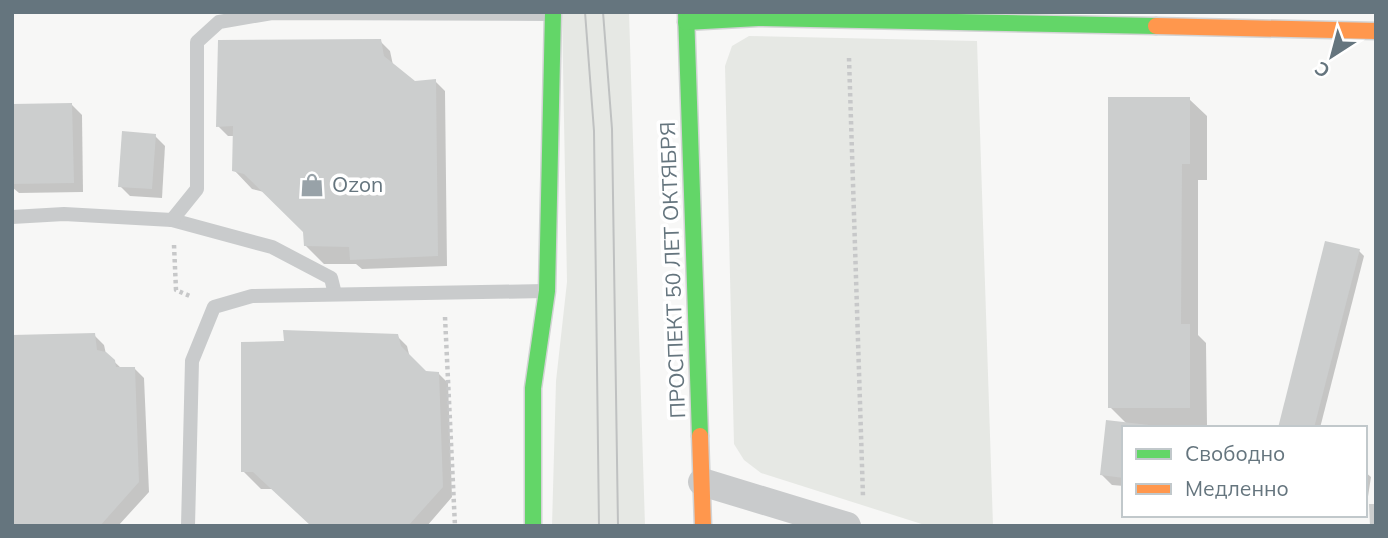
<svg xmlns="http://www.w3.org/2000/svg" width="1388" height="538" font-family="Mulish,sans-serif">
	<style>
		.green { fill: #e6e8e4 }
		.shadow { fill: #0003 }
		.building { fill: #cccece }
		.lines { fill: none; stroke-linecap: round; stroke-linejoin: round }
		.fast-casing { stroke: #d2d3d4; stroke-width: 19 }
		.slow-casing { stroke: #d2d3d4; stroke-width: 19 }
		.path { stroke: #c7c8c9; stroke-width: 4.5; stroke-dasharray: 3.5 3.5; stroke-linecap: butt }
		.lane { stroke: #c9cbcc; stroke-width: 14 }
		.street { stroke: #c9cbcc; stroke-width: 28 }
		.fast { stroke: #63d668; stroke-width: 16 }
		.slow { stroke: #ff974d; stroke-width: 16 }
		.tram { stroke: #bfc1c1; stroke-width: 2 }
		.labels { text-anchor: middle; stroke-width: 7; stroke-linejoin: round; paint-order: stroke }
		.poi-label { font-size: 21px; fill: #65757e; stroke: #fff; text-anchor: start }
		.street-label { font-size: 21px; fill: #65757e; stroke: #fff }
	</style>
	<rect width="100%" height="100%" fill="#f7f7f6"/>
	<g class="green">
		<polygon points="562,12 629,12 645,526 552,526 556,381 567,282"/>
		<polygon points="749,36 977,41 993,526 928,526 761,473 744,460 734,444 725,66 732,46"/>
	</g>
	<g class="shadow">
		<polygon points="380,41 390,51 393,65 414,82 435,81 445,91 447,266 362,269 356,264 324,264 306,246 305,232 264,192 252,189 234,170 235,136 228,136 218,126"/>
		<polygon points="1189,99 1207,116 1207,180 1198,180 1198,335 1206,343 1207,425 1124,428 1124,486 1112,485 1102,475 1108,422 1127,424 1110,407"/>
		<polygon points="72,105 82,115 83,192 19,193 12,187 12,106"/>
		<polygon points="155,136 165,146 162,198 130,196 120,186"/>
		<polygon points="1359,251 1364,256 1320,428 1280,428"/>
		<polygon points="94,335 104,345 106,354 121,368 134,368 144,378 149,492 118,526 12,526"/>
		<polygon points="397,336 407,346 410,358 425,373 438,373 448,383 452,497 427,526 312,526 273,489 261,489 243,471"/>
		<polygon points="1365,472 1371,477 1367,503 1365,502"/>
	</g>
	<g class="building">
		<polygon points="381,39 384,56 415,81 436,79 438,256 350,260 349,247 304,246 303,232 244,174 232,171 233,126 216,127 218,40"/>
		<polygon points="1108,97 1190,97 1190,164 1182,164 1181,324 1190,324 1190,408 1108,408"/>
		<polygon points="72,103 74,183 12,184 12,104"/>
		<polygon points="122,131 156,134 152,189 118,187"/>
		<polygon points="1325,241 1360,249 1314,428 1278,428"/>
		<polygon points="283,330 398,334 401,346 426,371 439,372 443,487 408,526 311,526 253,472 241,472 241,342 284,341"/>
		<polygon points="95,333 97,350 106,352 115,360 116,367 135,367 139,482 100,526 12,526 12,335"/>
		<polygon points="1106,420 1149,425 1149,428 1124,428 1124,478 1100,475"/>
		<polygon points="1369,504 1376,504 1376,526 1370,526"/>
	</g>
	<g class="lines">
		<g class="fast-casing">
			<g id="fast">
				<polyline points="686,12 700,436"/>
				<polyline points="686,22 758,18 1156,26"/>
				<polyline points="533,526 533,388 547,291 553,12"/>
			</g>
		</g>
		<g class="slow-casing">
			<g id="slow">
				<polyline points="1156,26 1376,31"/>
				<polyline points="700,436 703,526"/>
			</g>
		</g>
		<g class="path">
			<polyline points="849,58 863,497"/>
			<polyline points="174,245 176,290 192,297"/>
			<polyline points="445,317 455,526"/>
		</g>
		<g class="lane">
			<polyline points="12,217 64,214 172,220 272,247 331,278 335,294"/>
			<polyline points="172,220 197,189 197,42 219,22 272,13 551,14"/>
			<polyline points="188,526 192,361 214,307 252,296 545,291"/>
		</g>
		<polyline class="street" points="702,482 847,526"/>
		<use href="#fast" class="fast"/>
		<use href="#slow" class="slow"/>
		<g class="tram">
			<polyline points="585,12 594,131 599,526"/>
			<polyline points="603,12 612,129 618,526"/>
		</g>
	</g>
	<defs>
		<g id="shop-bare" transform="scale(1.89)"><path d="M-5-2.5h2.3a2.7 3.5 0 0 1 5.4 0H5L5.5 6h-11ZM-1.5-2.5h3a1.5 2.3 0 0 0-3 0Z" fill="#98a2a8" stroke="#fff" stroke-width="2.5" paint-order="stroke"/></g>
	</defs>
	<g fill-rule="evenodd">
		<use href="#shop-bare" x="312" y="185"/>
	</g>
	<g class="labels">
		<g class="poi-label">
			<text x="332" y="192">Ozon</text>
		</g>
		<g class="street-label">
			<text transform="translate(673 270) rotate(-92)" y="7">ПРОСПЕКТ 50 ЛЕТ ОКТЯБРЯ</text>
		</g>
	</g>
	<rect width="1388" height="538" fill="none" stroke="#65757e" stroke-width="28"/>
	<rect x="1122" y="426" width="245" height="91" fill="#ffffff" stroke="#c1c8cb" stroke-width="2"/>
	<rect x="1136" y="449" width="35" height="10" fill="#63d668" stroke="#c1c8cb" stroke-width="2"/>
	<text x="1185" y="461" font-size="21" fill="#65757e">Свободно</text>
	<rect x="1136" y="484" width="35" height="10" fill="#ff974d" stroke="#c1c8cb" stroke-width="2"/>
	<text x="1185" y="496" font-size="21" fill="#65757e">Медленно</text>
	<g transform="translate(1332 56) rotate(216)" stroke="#ffffff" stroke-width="5" paint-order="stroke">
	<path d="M0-5L12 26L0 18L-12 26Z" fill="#65757e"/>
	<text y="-10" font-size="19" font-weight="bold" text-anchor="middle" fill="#65757e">С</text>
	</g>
</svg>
